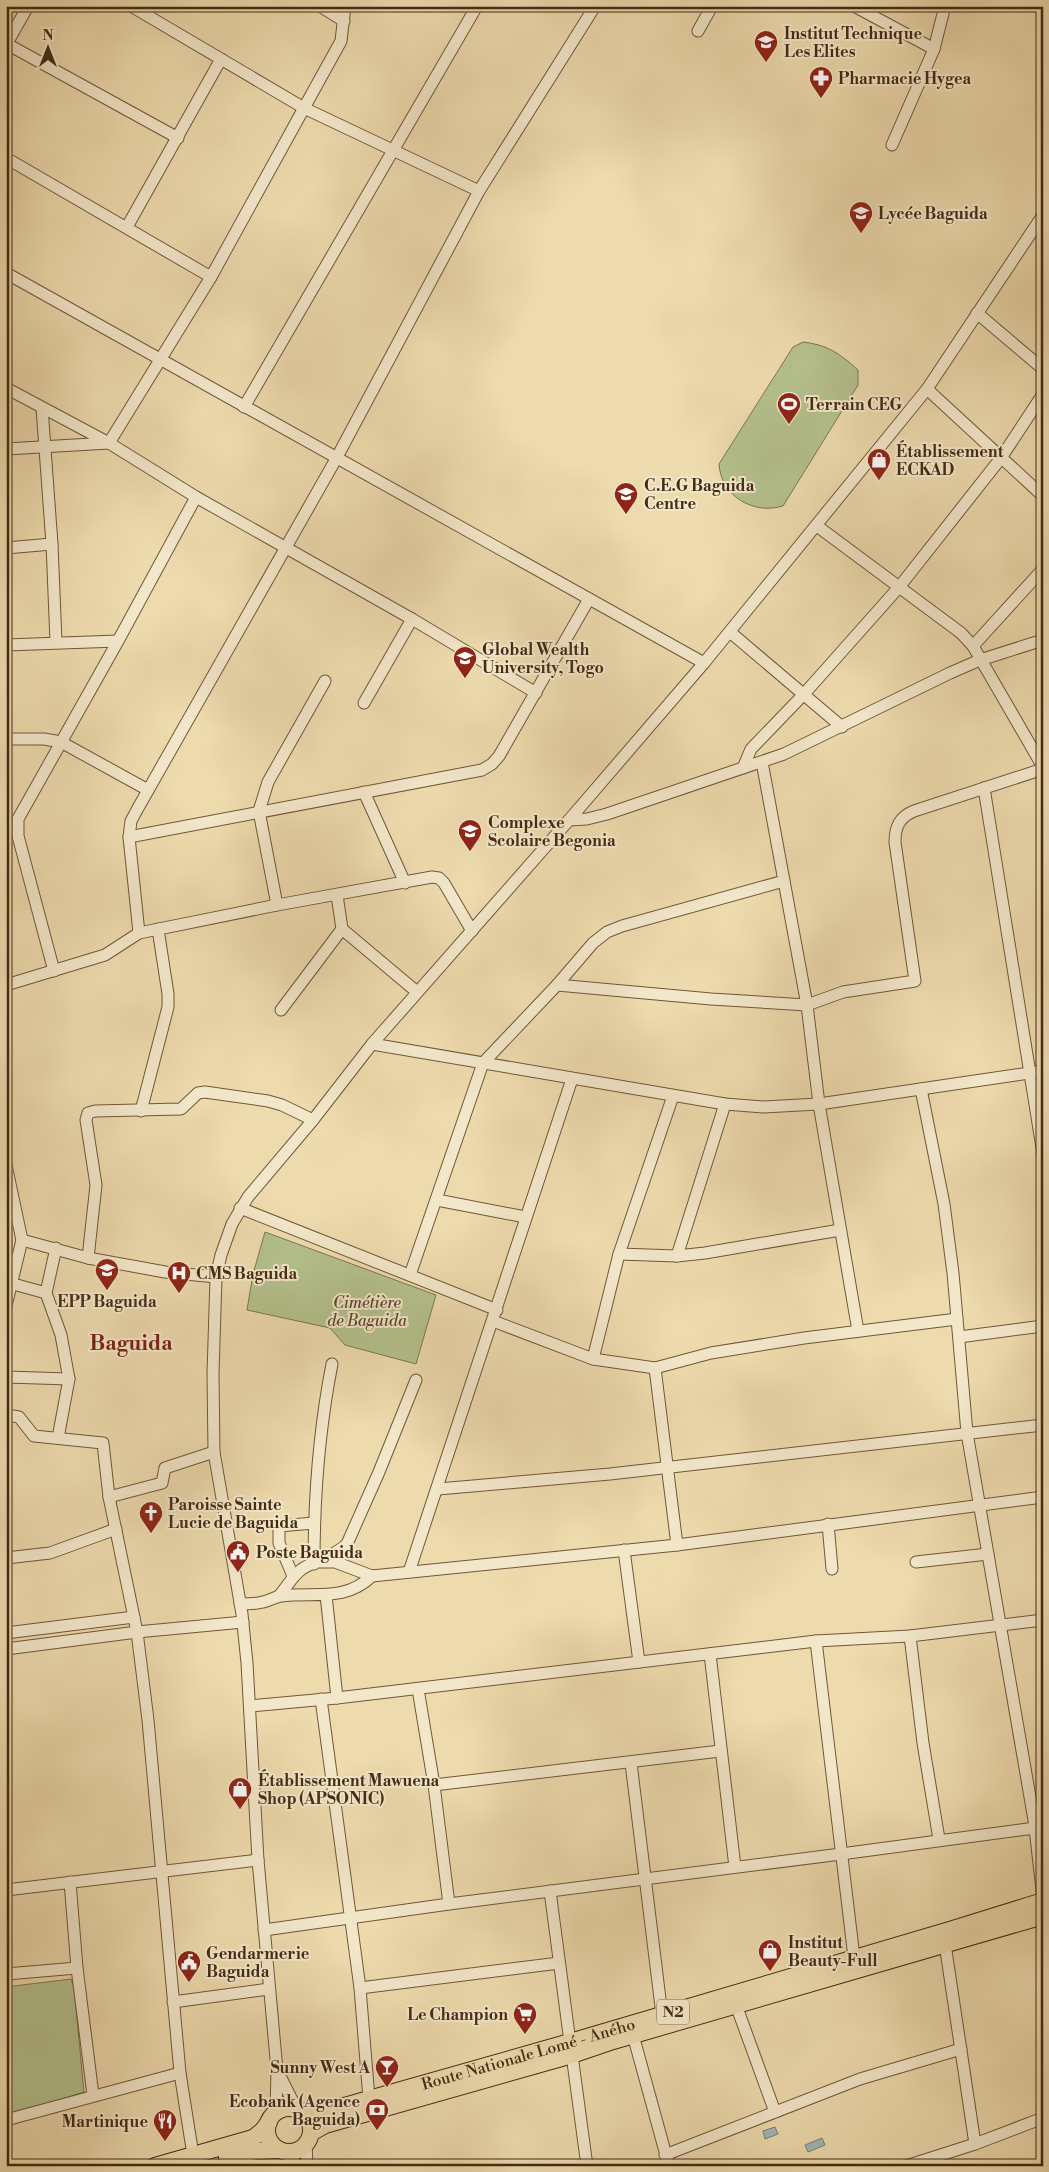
<svg xmlns="http://www.w3.org/2000/svg" width="1049" height="2172" font-family="'Libre Bodoni',serif">
	<style>
		.green { fill: #b4c18d; stroke: #7c7650 }
		.water { fill: #a0b7b7; stroke: #7b7f76 }
		.lines { fill: none; stroke-linecap: round; stroke-linejoin: round }
		.minor-casing { stroke: #6e573a; stroke-width: 13 }
		.highway-casing { stroke: #432b14; stroke-width: 18 }
		.minor { stroke: #f3e7ca; stroke-width: 11 }
		.highway { stroke: #eddaad; stroke-width: 16 }
		.labels { text-anchor: middle; stroke-width: 4; stroke-linejoin: round; paint-order: stroke }
		.shield { fill: #f3e7ca; stroke: #78634b; stroke-width: 1 }
		.shield-label { font-size: 15px; font-weight: bold; fill: #432b14 }
		.poi-label { font-size: 16px; font-weight: bold; fill: #432b14; stroke: #f3e7ca; text-anchor: start }
		.park-label { font-size: 16px; font-style: italic; fill: #5a492c; stroke: #f3e7ca }
		.street-label { font-size: 16px; fill: #432b14; stroke: #f3e7ca }
		.district-label { font-size: 21px; font-weight: bold; fill: #7a1f14; stroke: #f3e7ca }
	</style>
	<rect width="100%" height="100%" fill="#eddaad"/>
	<filter id="stains"><feTurbulence type="fractalNoise" baseFrequency=".004" numOctaves="4"/><feColorMatrix values="0 0 0 0 .2 0 0 0 0 .09 0 0 0 0 .02 0 0 0 .5 -.17"/></filter>
	<radialGradient id="worn" r=".72"><stop offset=".6" stop-color="#630" stop-opacity="0"/><stop offset="1" stop-color="#630" stop-opacity=".3"/></radialGradient>
	<g class="green">
		<path d="M803 342C828 345 839 353 858 370V385L783 506C753 515 721 496 719 464L793 347Z"/>
		<polygon points="265,1232 436,1295 416,1364 345,1345 330,1328 247,1310 253,1274"/>
		<polygon points="71,1979 74,1988 84,2092 6,2117 6,1987"/>
	</g>
	<g class="water">
		<polygon points="775,2127 778,2134 765,2139 763,2131"/>
		<polygon points="822,2138 825,2145 808,2152 805,2145"/>
	</g>
	<g class="lines">
		<g class="minor-casing">
			<g id="minor">
				<polyline points="131,6 304,108 479,191"/>
				<polyline points="320,6 344,21"/>
				<polyline points="854,6 934,49"/>
				<polyline points="698,31 712,6"/>
				<polyline points="7,44 178,138"/>
				<polyline points="6,45 28,6"/>
				<polyline points="892,145 934,49 945,6"/>
				<polyline points="6,158 211,277"/>
				<polyline points="127,227 221,59"/>
				<polyline points="6,273 704,663"/>
				<polyline points="977,313 1043,369"/>
				<polyline points="6,388 109,443 196,497 412,619 536,693"/>
				<polyline points="927,389 1043,496"/>
				<polyline points="244,407 477,6"/>
				<polyline points="42,408 52,544 56,642"/>
				<polyline points="6,449 109,443 211,277 304,108 341,41 345,6"/>
				<polyline points="817,526 961,633 973,646 1043,767"/>
				<polyline points="6,548 52,544"/>
				<polyline points="730,632 842,727"/>
				<polyline points="6,645 118,641"/>
				<polyline points="973,646 1043,569"/>
				<polyline points="364,703 412,619"/>
				<polyline points="6,739 44,739 61,742 148,790"/>
				<polyline points="762,762 807,1005 819,1104 858,1331"/>
				<polyline points="743,768 751,749 804,694 900,586 1001,458 1043,394"/>
				<polyline points="984,788 1043,1154"/>
				<polyline points="364,792 405,883"/>
				<polyline points="569,820 587,819 607,814 784,754 950,673 980,660 1043,640"/>
				<polyline points="129,837 482,770 492,764 499,756 589,599"/>
				<polyline points="277,905 259,811 268,782 325,681"/>
				<polyline points="342,929 417,992"/>
				<polyline points="139,933 129,837 131,821 138,808 336,459 479,191 595,6"/>
				<polyline points="54,971 18,836 18,819 118,641 196,497"/>
				<polyline points="6,985 105,955 139,933 277,905 432,877 439,878 444,883 472,931"/>
				<path d="M557 985 711 999 807 1005 843 992 915 981 895 842C895 826 900 817 914 811L1043 769"/>
				<polyline points="281,1010 342,929 337,895"/>
				<polyline points="372,1044 725,1104 763,1107 819,1104 1043,1071"/>
				<polyline points="921,1089 944,1204 953,1273 967,1433 1034,1820 1043,1898"/>
				<polyline points="141,1111 168,1007 168,994 158,929"/>
				<polyline points="6,1165 22,1240 6,1306"/>
				<polyline points="437,1200 525,1217"/>
				<polyline points="240,1208 497,1310"/>
				<polyline points="22,1240 88,1258 165,1272 216,1277"/>
				<polyline points="56,1248 46,1293 61,1335 69,1379 58,1438"/>
				<polyline points="619,1254 677,1256 705,1253 840,1230"/>
				<polyline points="677,1256 725,1104"/>
				<polyline points="88,1258 96,1185 86,1120 88,1113 95,1111 181,1109 198,1093 205,1092 268,1101 282,1105 313,1120"/>
				<polyline points="410,1275 483,1063 557,985 593,943 607,932 622,926 784,881"/>
				<polyline points="6,1282 46,1293"/>
				<polyline points="493,1321 593,1359 655,1368 711,1353 804,1338 957,1319"/>
				<polyline points="959,1337 1043,1326"/>
				<polyline points="593,1359 619,1254 673,1096"/>
				<polyline points="655,1368 677,1545"/>
				<polyline points="6,1377 69,1379"/>
				<polyline points="6,1415 19,1417 34,1436 103,1443 109,1497 137,1632 148,1720 180,2073 193,2155"/>
				<polyline points="438,1489 610,1474 1043,1425"/>
				<polyline points="109,1497 162,1483 165,1468 214,1452"/>
				<polyline points="828,1524 832,1569"/>
				<polyline points="624,1550 639,1662"/>
				<polyline points="6,1558 50,1553 116,1529"/>
				<polyline points="319,1562 335,1562 372,1576 677,1545 1043,1497"/>
				<polyline points="916,1562 988,1554"/>
				<path d="M314 1564C314 1497 319 1430 332 1364"/>
				<polyline points="409,1572 572,1079"/>
				<polyline points="293,1576 279,1543 279,1526 314,1523"/>
				<polyline points="326,1595 337,1698"/>
				<path d="M279 1596C287 1587 292 1576 302 1569 317 1559 334 1557 347 1544L379 1472 416 1380"/>
				<path d="M240 1604C247 1604 255 1604 263 1602 269 1601 274 1597 281 1596 315 1592 345 1602 372 1576"/>
				<polyline points="6,1633 134,1617"/>
				<polyline points="910,1636 923,1743 939,1839"/>
				<polyline points="816,1641 854,1957"/>
				<polyline points="6,1649 137,1632 243,1622"/>
				<polyline points="710,1654 735,1867"/>
				<polyline points="418,1689 434,1785 449,1904"/>
				<polyline points="321,1699 360,1988 369,2099"/>
				<polyline points="250,1706 337,1698 816,1641 910,1636 1043,1620"/>
				<polyline points="631,1763 662,2015"/>
				<polyline points="434,1785 720,1751"/>
				<polyline points="70,1882 77,1968 93,2095"/>
				<polyline points="6,1890 258,1860"/>
				<polyline points="550,1891 570,2042"/>
				<polyline points="264,1930 449,1904 841,1854 1035,1828"/>
				<polyline points="945,1944 975,2144"/>
				<polyline points="6,1974 77,1968"/>
				<polyline points="360,1988 559,1963"/>
				<polyline points="173,2002 269,1989"/>
				<polyline points="736,2005 775,2112"/>
				<polyline points="633,2035 669,2166"/>
				<polyline points="572,2055 587,2166"/>
				<polyline points="278,2072 297,2110"/>
				<polyline points="276,2112 277,2070 258,1860 247,1663 242,1614 214,1452 213,1374 216,1277 221,1255 232,1224 248,1197 313,1120 372,1044 569,820 704,663 927,389 1043,215"/>
				<polyline points="6,2120 180,2073"/>
				<polyline points="306,2144 307,2166"/>
				<polyline points="285,2152 298,2166"/>
				<polyline points="665,2155 860,2079 961,2049"/>
				<polyline points="906,2166 975,2144 1043,2118"/>
			</g>
		</g>
		<g class="highway-casing">
			<g id="highway">
				<circle cx="289" cy="2130" r="22"/>
				<path id="s1" d="M300 2111 317 2112 341 2107 570 2042 950 1930 1043 1901"/>
				<polyline points="311,2133 325,2125 572,2055 613,2041 1043,1916"/>
				<polyline points="227,2157 257,2151 279,2150"/>
				<polyline points="155,2166 253,2138 262,2131 269,2122"/>
			</g>
		</g>
		<use href="#minor" class="minor"/>
		<use href="#highway" class="highway"/>
	</g>
	<defs>
		<g id="school-pin" transform="scale(1.25)"><path d="M0 17L-7.5 6A9.5 9.5 0 1 1 7.5 6Z" fill="#8f2418" stroke="#f3e7ca"/><path d="M0-5L7-2L0 1L-7-2ZM-4 1L0 2.5L4 1V4Q0 6-4 4Z" fill="#fff"/></g>
		<g id="pharmacy-pin" transform="scale(1.25)"><path d="M0 17L-7.5 6A9.5 9.5 0 1 1 7.5 6Z" fill="#8f2418" stroke="#f3e7ca"/><path d="M-2-6h4v4h4v4h-4v4h-4v-4h-4v-4h4Z" fill="#fff"/></g>
		<g id="stadium-pin" transform="scale(1.25)"><path d="M0 17L-7.5 6A9.5 9.5 0 1 1 7.5 6Z" fill="#8f2418" stroke="#f3e7ca"/><path d="M0-5a6.5 5 0 1 0 0 10a6.5 5 0 1 0 0-10ZM-3.5-1.8h7v3.6h-7Z" fill="#fff"/></g>
		<g id="shop-pin" transform="scale(1.25)"><path d="M0 17L-7.5 6A9.5 9.5 0 1 1 7.5 6Z" fill="#8f2418" stroke="#f3e7ca"/><path d="M-5-2.5h2.3a2.7 3.5 0 0 1 5.4 0H5L5.5 6h-11ZM-1.5-2.5h3a1.5 2.3 0 0 0-3 0Z" fill="#fff"/></g>
		<g id="university-pin" transform="scale(1.25)"><path d="M0 17L-7.5 6A9.5 9.5 0 1 1 7.5 6Z" fill="#8f2418" stroke="#f3e7ca"/><path d="M0-5L7-2L0 1L-7-2ZM-4 1L0 2.5L4 1V4Q0 6-4 4Z" fill="#fff"/></g>
		<g id="hospital-pin" transform="scale(1.25)"><path d="M0 17L-7.5 6A9.5 9.5 0 1 1 7.5 6Z" fill="#8f2418" stroke="#f3e7ca"/><path d="M-5-5h3v3.5h4V-5h3V5h-3V1.5h-4V5h-3Z" fill="#fff"/></g>
		<g id="church-pin" transform="scale(1.25)"><path d="M0 17L-7.5 6A9.5 9.5 0 1 1 7.5 6Z" fill="#8f2418" stroke="#f3e7ca"/><path d="M-1.2-6h2.4v3.5h3.3v2.4h-3.3V6h-2.4V-.1h-3.3v-2.4h3.3Z" fill="#fff"/></g>
		<g id="civic-pin" transform="scale(1.25)"><path d="M0 17L-7.5 6A9.5 9.5 0 1 1 7.5 6Z" fill="#8f2418" stroke="#f3e7ca"/><path d="M-.6-6.5H3V-4.5H.6V-3L4-1V1h2V6H-6V1h2V-1L-.6-3ZM-1.2 2.5V6h2.4V2.5Z" fill="#fff"/></g>
		<g id="supermarket-pin" transform="scale(1.25)"><path d="M0 17L-7.5 6A9.5 9.5 0 1 1 7.5 6Z" fill="#8f2418" stroke="#f3e7ca"/><path d="M-6-5.5h2.5l.6 2H6L4.5 2H-2.5L-4.4-4H-6ZM-1.5 3.2a1.3 1.3 0 1 0 .1 0ZM3 3.2a1.3 1.3 0 1 0 .1 0Z" fill="#fff"/></g>
		<g id="bar-pin" transform="scale(1.25)"><path d="M0 17L-7.5 6A9.5 9.5 0 1 1 7.5 6Z" fill="#8f2418" stroke="#f3e7ca"/><path d="M-6-5H6L.8 .8V4.5H3.5V6h-7V4.5H-.8V.8Z" fill="#fff"/></g>
		<g id="bank-pin" transform="scale(1.25)"><path d="M0 17L-7.5 6A9.5 9.5 0 1 1 7.5 6Z" fill="#8f2418" stroke="#f3e7ca"/><path d="M-6-4H6V4H-6ZM0-2.3a2.3 2.3 0 1 0 0 4.6a2.3 2.3 0 1 0 0-4.6Z" fill="#fff"/></g>
		<g id="restaurant-pin" transform="scale(1.25)"><path d="M0 17L-7.5 6A9.5 9.5 0 1 1 7.5 6Z" fill="#8f2418" stroke="#f3e7ca"/><path d="M-5-6h1v4h1v-4h1v4h1v-4h1v5L-1.5 .5V6h-2V.5L-5-1ZM5-6V6H3V1.5H1.5Q1.5-4 5-6Z" fill="#fff"/></g>
	</defs>
	<g fill-rule="evenodd">
		<use href="#school-pin" x="766" y="42"/>
		<use href="#pharmacy-pin" x="821" y="78"/>
		<use href="#school-pin" x="861" y="213"/>
		<use href="#stadium-pin" x="789" y="404"/>
		<use href="#shop-pin" x="879" y="460"/>
		<use href="#school-pin" x="626" y="494"/>
		<use href="#university-pin" x="465" y="658"/>
		<use href="#school-pin" x="470" y="831"/>
		<use href="#school-pin" x="107" y="1270"/>
		<use href="#hospital-pin" x="179" y="1273"/>
		<use href="#church-pin" x="151" y="1513"/>
		<use href="#civic-pin" x="238" y="1552"/>
		<use href="#shop-pin" x="240" y="1789"/>
		<use href="#shop-pin" x="770" y="1951"/>
		<use href="#civic-pin" x="189" y="1962"/>
		<use href="#supermarket-pin" x="525" y="2014"/>
		<use href="#bar-pin" x="387" y="2067"/>
		<use href="#bank-pin" x="377" y="2110"/>
		<use href="#restaurant-pin" x="165" y="2121"/>
	</g>
	<g class="labels">
		<rect class="shield" x="657" y="1999.5" width="32" height="25" rx="4"/>
		<g class="shield-label">
			<text x="673" y="2017">N2</text>
		</g>
		<g class="poi-label">
			<text x="784" y="39">Institut Technique<tspan x="784" dy="18">Les Elites</tspan></text>
			<text x="838" y="84">Pharmacie Hygea</text>
			<text x="878" y="219">Lycée Baguida</text>
			<text x="806" y="410">Terrain CEG</text>
			<text x="896" y="457">Établissement<tspan x="896" dy="18">ECKAD</tspan></text>
			<text x="644" y="491">C.E.G Baguida<tspan x="644" dy="18">Centre</tspan></text>
			<text x="482" y="655">Global Wealth<tspan x="482" dy="18">University, Togo</tspan></text>
			<text x="488" y="828">Complexe<tspan x="488" dy="18">Scolaire Begonia</tspan></text>
			<text x="196" y="1279">CMS Baguida</text>
			<text x="107" y="1307" text-anchor="middle">EPP Baguida</text>
			<text x="168" y="1510">Paroisse Sainte<tspan x="168" dy="18">Lucie de Baguida</tspan></text>
			<text x="256" y="1558">Poste Baguida</text>
			<text x="258" y="1786">Établissement Mawuena<tspan x="258" dy="18">Shop (APSONIC)</tspan></text>
			<text x="788" y="1948">Institut<tspan x="788" dy="18">Beauty-Full</tspan></text>
			<text x="206" y="1959">Gendarmerie<tspan x="206" dy="18">Baguida</tspan></text>
			<text x="508" y="2020" text-anchor="end">Le Champion</text>
			<text x="370" y="2073" text-anchor="end">Sunny West A</text>
			<text x="360" y="2107" text-anchor="end">Ecobank (Agence<tspan x="360" dy="18">Baguida)</tspan></text>
			<text x="148" y="2127" text-anchor="end">Martinique</text>
		</g>
		<g class="park-label">
			<text x="367" y="1308">Cimétière<tspan x="367" dy="18">de Baguida</tspan></text>
		</g>
		<g class="street-label">
			<text dy="6" stroke="none"><textPath href="#s1" startOffset="236">Route Nationale Lomé - Aného</textPath></text>
		</g>
		<g class="district-label">
			<text x="131" y="1350">Baguida</text>
		</g>
	</g>
	<rect width="1049" height="2172" fill="none" stroke="#eddaad" stroke-width="25"/>
	<rect x="8" y="8" width="1034" height="2157" fill="none" stroke="#432b14" stroke-width="2.5"/>
	<rect x="12" y="12" width="1024" height="2147" fill="none" stroke="#432b14"/>
	<g transform="translate(48 48)" stroke="#f3e7ca" stroke-width="4" paint-order="stroke">
	<path d="M0-4L9 19L0 12L-9 19Z" fill="#432b14"/>
	<text y="-8" font-size="14" font-weight="bold" text-anchor="middle" fill="#432b14">N</text>
	</g>
	<rect width="100%" height="100%" filter="url(#stains)"/>
	<rect width="100%" height="100%" fill="url(#worn)"/>
</svg>
